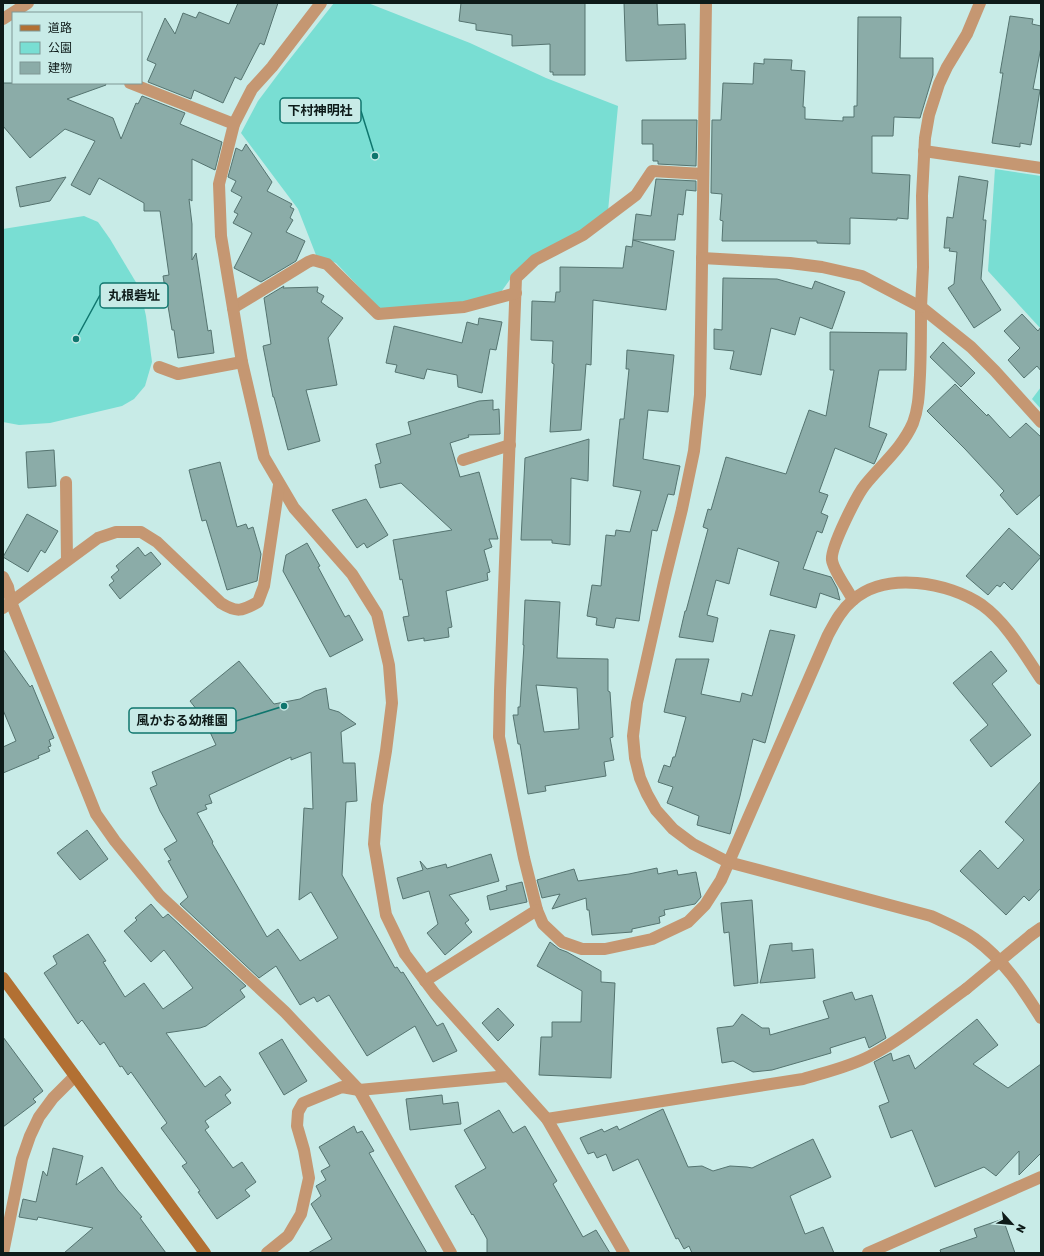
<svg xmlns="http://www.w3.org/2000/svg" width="1044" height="1256" font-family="Rubik,'Noto Sans JP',sans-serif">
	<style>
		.green { fill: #79ded3 }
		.building { fill: #8baca8; stroke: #557470; fill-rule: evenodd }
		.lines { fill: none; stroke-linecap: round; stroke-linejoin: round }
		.lane { stroke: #c59772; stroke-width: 12 }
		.street { stroke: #c59772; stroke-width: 12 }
		.secondary { stroke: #b27033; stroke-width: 12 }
		.street-bridge { stroke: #c59772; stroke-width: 12 }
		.leader { fill: none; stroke: #0f766e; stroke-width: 1.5 }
		.callout-dot { fill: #0f766e; stroke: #c8ebe7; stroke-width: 1.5 }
		.callout { fill: #c8ebe7; stroke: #0f766e; stroke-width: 1.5 }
		.callout-label { font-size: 13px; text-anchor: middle; font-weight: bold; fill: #0e1b19 }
	</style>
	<rect width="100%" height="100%" fill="#c8ebe7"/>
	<g class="green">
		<polygon points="334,3 368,3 470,43 546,78 618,106 608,211 581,232 514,274 501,292 463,302 380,309 336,263 316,255 298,209 241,133 258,101 282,69"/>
		<polygon points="995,169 1041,176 1041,329 988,271"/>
		<polygon points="84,216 98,222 110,239 137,284 141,294 146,316 152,362 145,386 134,399 122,406 50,423 19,425 3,422 3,229"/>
		<polygon points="1041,387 1041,409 1032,399"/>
	</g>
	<g class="building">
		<polygon points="238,3 278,3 264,45 260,43 241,80 235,77 223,103 194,90 191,99 148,82 156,64 147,60 165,18 175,34 183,13 196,18 199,12 229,24"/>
		<polygon points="461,3 585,3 585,75 553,75 553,72 550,72 550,44 512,46 512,35 476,30 476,24 459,21"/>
		<polygon points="624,3 657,3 658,25 685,24 686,59 626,61"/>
		<polygon points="1010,16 1033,19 1032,24 1041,26 1041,47 1033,89 1040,90 1031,145 1020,143 1020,147 992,143 1003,73 1000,73"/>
		<polygon points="858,17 901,17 900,58 933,58 933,75 920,118 894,117 893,136 872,136 872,173 910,175 908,219 897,218 897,220 850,218 850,244 817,243 817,241 722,241 723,221 720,220 722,194 711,193 712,120 721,120 723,83 753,84 754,63 764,64 764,59 792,60 791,70 805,71 803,107 805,107 805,119 843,121 843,117 854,117 854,106 857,106"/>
		<polygon points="3,83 105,83 106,85 67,99 113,118 121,139 136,103 138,104 142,96 185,113 180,124 222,142 215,170 192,159 192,201 189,199 192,224 192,260 196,253 208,331 211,330 214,353 178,358 174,330 172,330 163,276 169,275 160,211 144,211 144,203 99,178 90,195 71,185 95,141 65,129 30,158 3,126"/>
		<polygon points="642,120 697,120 696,166 658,164 658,161 653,161 653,144 642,144"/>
		<polygon points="246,144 272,182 267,191 292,204 290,207 294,209 290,218 293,220 286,232 305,241 296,261 261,282 234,268 252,233 233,223 238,214 234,212 242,197 231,191 236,181 228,177 236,148 242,151"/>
		<polygon points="959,176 988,181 983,220 986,220 981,279 1001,310 974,328 948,288 954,284 957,252 949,251 950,248 944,248 947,217 953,218"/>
		<polygon points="66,177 50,201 20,207 16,187"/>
		<polygon points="656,179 696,181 696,191 686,190 683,215 678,214 675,240 633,240 674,251 666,310 593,300 591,365 586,364 581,430 550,432 554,364 552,363 553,341 531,340 532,301 555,302 556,292 560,292 560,267 623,268 626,246 632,247 636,214 651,216"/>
		<polygon points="723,278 777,279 812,289 815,281 845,292 832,329 800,317 795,335 771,328 761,375 730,369 734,351 714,349 714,329 722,330"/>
		<polygon points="284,286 283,288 318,287 317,292 324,296 321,302 343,318 328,338 337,385 306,390 320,441 288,450 274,397 273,397 263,346 271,344 264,298"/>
		<polygon points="1022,314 1038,331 1041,327 1041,371 1037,366 1024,378 1008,360 1020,348 1004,331"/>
		<polygon points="479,318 502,322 496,350 490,349 482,393 458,387 457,375 427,369 424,379 395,372 397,365 386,363 394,326 462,343 467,322 478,325"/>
		<polygon points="830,332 907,333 906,370 879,370 869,427 887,434 875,462 874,464 835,448 819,492 828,495 821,513 828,516 822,533 817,531 803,569 831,577 837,588 840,600 820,593 816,608 770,595 779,562 738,548 729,584 716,580 707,615 718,618 713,642 679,637 685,611 686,611 708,529 703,527 708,509 711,510 726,457 786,474 809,410 826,416 834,370 830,370"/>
		<polygon points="943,342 975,373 961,387 930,357"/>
		<polygon points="627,350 674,355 668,412 648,410 643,459 680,466 674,495 668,494 657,531 652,530 639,621 616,618 614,628 596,625 597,618 587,616 592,585 601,586 606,535 615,536 616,530 630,532 641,491 613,486 620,419 624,419 629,369 626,369"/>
		<polygon points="955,384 987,416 988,414 1010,438 1026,423 1041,437 1041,494 1017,515 1000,495 1004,491 965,449 927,411"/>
		<polygon points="493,400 493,410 499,409 500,434 468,435 469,437 450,443 460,477 479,472 498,539 489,539 492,547 484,550 490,572 487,573 488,580 446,591 452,627 448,628 449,637 424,641 424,638 408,641 403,617 409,616 402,579 400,580 393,540 452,530 401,483 380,488 375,465 381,463 376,444 411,434 408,422 479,401"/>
		<polygon points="589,439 588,481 571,478 570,545 552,543 552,540 521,540 525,458"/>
		<polygon points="54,450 56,486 28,488 26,452"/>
		<polygon points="220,462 237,527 246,524 248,529 253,527 261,554 257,581 227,590 206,520 202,521 189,470"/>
		<polygon points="366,499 388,535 367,548 364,543 357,548 332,510"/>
		<polygon points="27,514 58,531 45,553 41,550 28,572 3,557"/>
		<polygon points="1009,528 1041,557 1012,590 1004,582 1000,587 997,585 988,595 966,576"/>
		<polygon points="307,543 320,566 318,567 345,617 349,615 363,640 330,657 283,571 286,555"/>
		<polygon points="138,547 145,556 151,552 161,564 120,599 109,585 114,581 111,577 119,570 116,566"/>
		<path d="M525 600 560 602 557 658 608 659V691L610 692 613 737 610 738 614 760 604 762 606 776 545 786 546 791 528 794 520 744H518L513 715H518V707H520L524 645H523ZM536 685 577 688 579 729 544 732Z"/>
		<polygon points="770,630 795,635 765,743 753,739 740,796 730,834 697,825 699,816 667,803 673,787 658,782 664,765 670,767 673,757 675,757 686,717 664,712 676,659 709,659 701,694 740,702 742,693 752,696"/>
		<polygon points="3,649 30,687 32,685 54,738 49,740 51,746 48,747 50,751 38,756 39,758 3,773 3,747 16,741 3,710"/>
		<polygon points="991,651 1007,671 992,684 1031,735 991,767 970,740 988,725 953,683"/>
		<path d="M239 661 274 704 300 699 315 691 326 688 329 709 339 712 356 724 341 732 343 763H355L357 801 346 802 342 875 395 968 397 967 401 973 403 972 437 1026 443 1023 457 1051 433 1062 415 1026 367 1056 329 995 317 1002 314 997 300 1005 276 966 259 978 180 904 188 897 168 861 171 860 164 849 177 841 160 811 150 788 157 785 152 772 216 745 204 719 190 701ZM311 752 313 809 304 808 299 900 311 892 338 938 300 961 278 929 267 937 212 843 213 842 197 813 207 809 205 805 212 803 209 795 291 757V760Z"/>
		<polygon points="1041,781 1041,888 1029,901 1024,896 1006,915 960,871 980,850 998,869 1024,840 1005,822"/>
		<polygon points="87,830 108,859 80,880 57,853"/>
		<polygon points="491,854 499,881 449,895 469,920 465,923 472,932 445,955 427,933 438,924 429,891 403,899 397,878 423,870 420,861 427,869 446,864 447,868"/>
		<polygon points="657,868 658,874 677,870 678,875 696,872 701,897 695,904 664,910 665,915 659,917 660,923 632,929 632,932 592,935 589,910 587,910 586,898 552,909 560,894 542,898 537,880 574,869 578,881 629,874"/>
		<polygon points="522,882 527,902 490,910 487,896 507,890 506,886"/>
		<polygon points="752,900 758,983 734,986 729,932 724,933 721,903"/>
		<polygon points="151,904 163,918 168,914 246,986 240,990 245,997 206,1026 200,1028 166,1033 205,1087 220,1076 231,1090 225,1095 231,1103 205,1121 209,1127 205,1130 233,1168 242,1162 256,1182 245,1190 250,1196 217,1219 198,1192 200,1191 182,1166 187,1163 161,1128 167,1123 131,1072 128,1075 122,1066 120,1067 104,1042 100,1045 82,1020 78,1024 44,973 57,964 53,956 88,934 106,961 103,962 125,997 144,983 163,1009 193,988 164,950 151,962 124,931 137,920 135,918"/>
		<polygon points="550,942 559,949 567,952 601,971 601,982 615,983 611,1078 539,1075 541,1037 552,1037 552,1022 581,1022 582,991 537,966"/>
		<polygon points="792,943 792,951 813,949 815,978 760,983 770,945"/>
		<polygon points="852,992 855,1000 872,995 886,1038 869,1048 865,1037 830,1048 831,1053 772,1070 753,1072 733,1061 722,1063 717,1028 733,1026 742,1014 762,1028 769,1028 770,1035 829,1018 823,1001"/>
		<polygon points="498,1008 514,1025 498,1041 482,1023"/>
		<polygon points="977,1019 998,1045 973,1064 1008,1088 1041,1064 1041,1153 1019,1175 1019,1151 996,1176 984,1167 935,1187 912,1130 891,1138 879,1106 889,1102 874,1062 891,1053 893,1061 909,1055 915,1069"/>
		<polygon points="3,1037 43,1091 33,1099 36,1102 3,1127"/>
		<polygon points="282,1039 307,1081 284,1095 259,1053"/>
		<polygon points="442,1095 443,1104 458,1102 461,1124 410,1130 406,1099"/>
		<polygon points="663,1109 688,1167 702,1166 713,1171 730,1166 747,1167 752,1168 813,1139 831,1177 790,1196 805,1234 823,1227 834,1253 692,1253 689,1246 684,1249 678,1238 676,1239 638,1159 613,1171 606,1154 597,1158 594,1152 588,1154 580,1138 602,1129 604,1132 617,1126 619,1130"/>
		<polygon points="499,1110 513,1133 525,1126 557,1181 553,1184 583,1237 596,1230 610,1253 487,1253 487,1239 473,1214 472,1215 455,1186 486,1168 464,1130"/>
		<polygon points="354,1126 357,1133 362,1131 374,1151 369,1153 427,1253 308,1253 332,1239 311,1204 321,1196 316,1186 326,1180 321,1171 330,1166 319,1147"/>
		<polygon points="53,1148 83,1156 76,1185 102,1167 118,1190 142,1217 140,1218 166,1253 64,1253 93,1228 38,1217 37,1220 19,1217 23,1199 36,1202 43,1171 47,1176"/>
		<polygon points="1003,1219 1015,1253 941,1253 940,1250 977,1237 974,1229"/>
	</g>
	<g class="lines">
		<g class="lane">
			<polyline points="130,83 234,124"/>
			<path d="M703 174 652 171 636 195 583 235 535 260 516 278 500 691 499 737 524 858 537 910 543 924 562 942 582 949H605L652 939 688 922 705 905 721 880 828 635C835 622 841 610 853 600 886 571 948 582 982 605 1007 623 1024 654 1041 679"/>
			<polyline points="233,308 308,262 313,260 327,264 378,314 464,307 516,293"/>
			<polyline points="159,367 178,374 242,362"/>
			<polyline points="463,460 510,445"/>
			<polyline points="66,482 67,560"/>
			<path d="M853 600C848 590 833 570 832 560 830 548 857 495 865 485 882 464 902 448 913 423 919 407 919 391 920 375 921 352 921 330 921 307"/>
			<polyline points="425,981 537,910"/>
			<polyline points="267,1253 288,1236 301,1214 309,1178 304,1150 297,1126 298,1112 303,1103 342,1087 359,1090 508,1076"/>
		</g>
		<g class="street">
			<path d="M321 3 272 67 252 89 234 124 219 184 221 236 242 362 264 457 294 508 352 574 377 614 389 665 392 703 386 751 377 805 374 844 386 915 405 954 435 994 547 1119 803 1079C826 1072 849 1067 870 1056 904 1038 934 1012 966 989"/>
			<path d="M706 3 700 395 694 451 682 509 665 578 637 703 633 736 635 758 640 778 647 794 656 810 673 829 693 844 728 862 931 916C946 923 961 929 975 939 1003 959 1023 989 1041 1018"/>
			<polyline points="3,19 28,3"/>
			<polyline points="924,151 1041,168"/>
			<polyline points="702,258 790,263 822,267 862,276 921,307 971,347 995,371 1041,422"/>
			<polyline points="921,307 923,267 922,196 925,138 929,115 939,84 947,67 967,34 980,3"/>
			<polyline points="3,577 8,587 11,602 96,814 115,841 160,896 285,1012 359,1090 451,1253"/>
			<path d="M3 608 98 538 116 532H141L157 542 221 603C237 613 242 611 258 602L264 586 279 485"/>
			<polyline points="1031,935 1041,928"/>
			<polyline points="547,1119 624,1253"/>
			<polyline points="3,1253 22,1159 30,1136 39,1117 53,1098 75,1076"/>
			<polyline points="868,1253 1041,1177"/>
		</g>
		<polyline class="secondary" points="3,978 205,1253"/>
		<polyline class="street-bridge" points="966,989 1031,935"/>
	</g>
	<path class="leader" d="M375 156L361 111M76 339L100 295M284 706L236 721"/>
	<g class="callout-dot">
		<circle cx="375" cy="156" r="4"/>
		<circle cx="76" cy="339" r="4"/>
		<circle cx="284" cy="706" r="4"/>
	</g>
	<g class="callout">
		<rect x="280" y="98" width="81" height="25" rx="4"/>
		<rect x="100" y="283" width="68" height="25" rx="4"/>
		<rect x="129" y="708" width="107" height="25" rx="4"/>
	</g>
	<g class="callout-label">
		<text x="320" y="115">下村神明社</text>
		<text x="134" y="300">丸根砦址</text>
		<text x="182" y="725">風かおる幼稚園</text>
	</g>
	<rect width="1044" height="1256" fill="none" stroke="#0e1b19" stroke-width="8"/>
	<rect x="12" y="12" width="130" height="72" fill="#c8ebe7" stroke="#7e9895"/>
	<rect x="20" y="25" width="20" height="6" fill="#b27033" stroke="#7e9895"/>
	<text x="48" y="32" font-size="12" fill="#0e1b19">道路</text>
	<rect x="20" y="42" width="20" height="12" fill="#79ded3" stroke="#7e9895"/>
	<text x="48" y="52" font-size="12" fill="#0e1b19">公園</text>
	<rect x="20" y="62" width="20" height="12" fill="#8baca8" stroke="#7e9895"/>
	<text x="48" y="72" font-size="12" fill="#0e1b19">建物</text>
	<g transform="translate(1012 1224) rotate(117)" stroke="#c8ebe7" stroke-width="3" paint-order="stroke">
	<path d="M0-3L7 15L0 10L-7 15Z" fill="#0e1b19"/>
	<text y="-6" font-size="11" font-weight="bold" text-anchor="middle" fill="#0e1b19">N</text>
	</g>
</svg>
